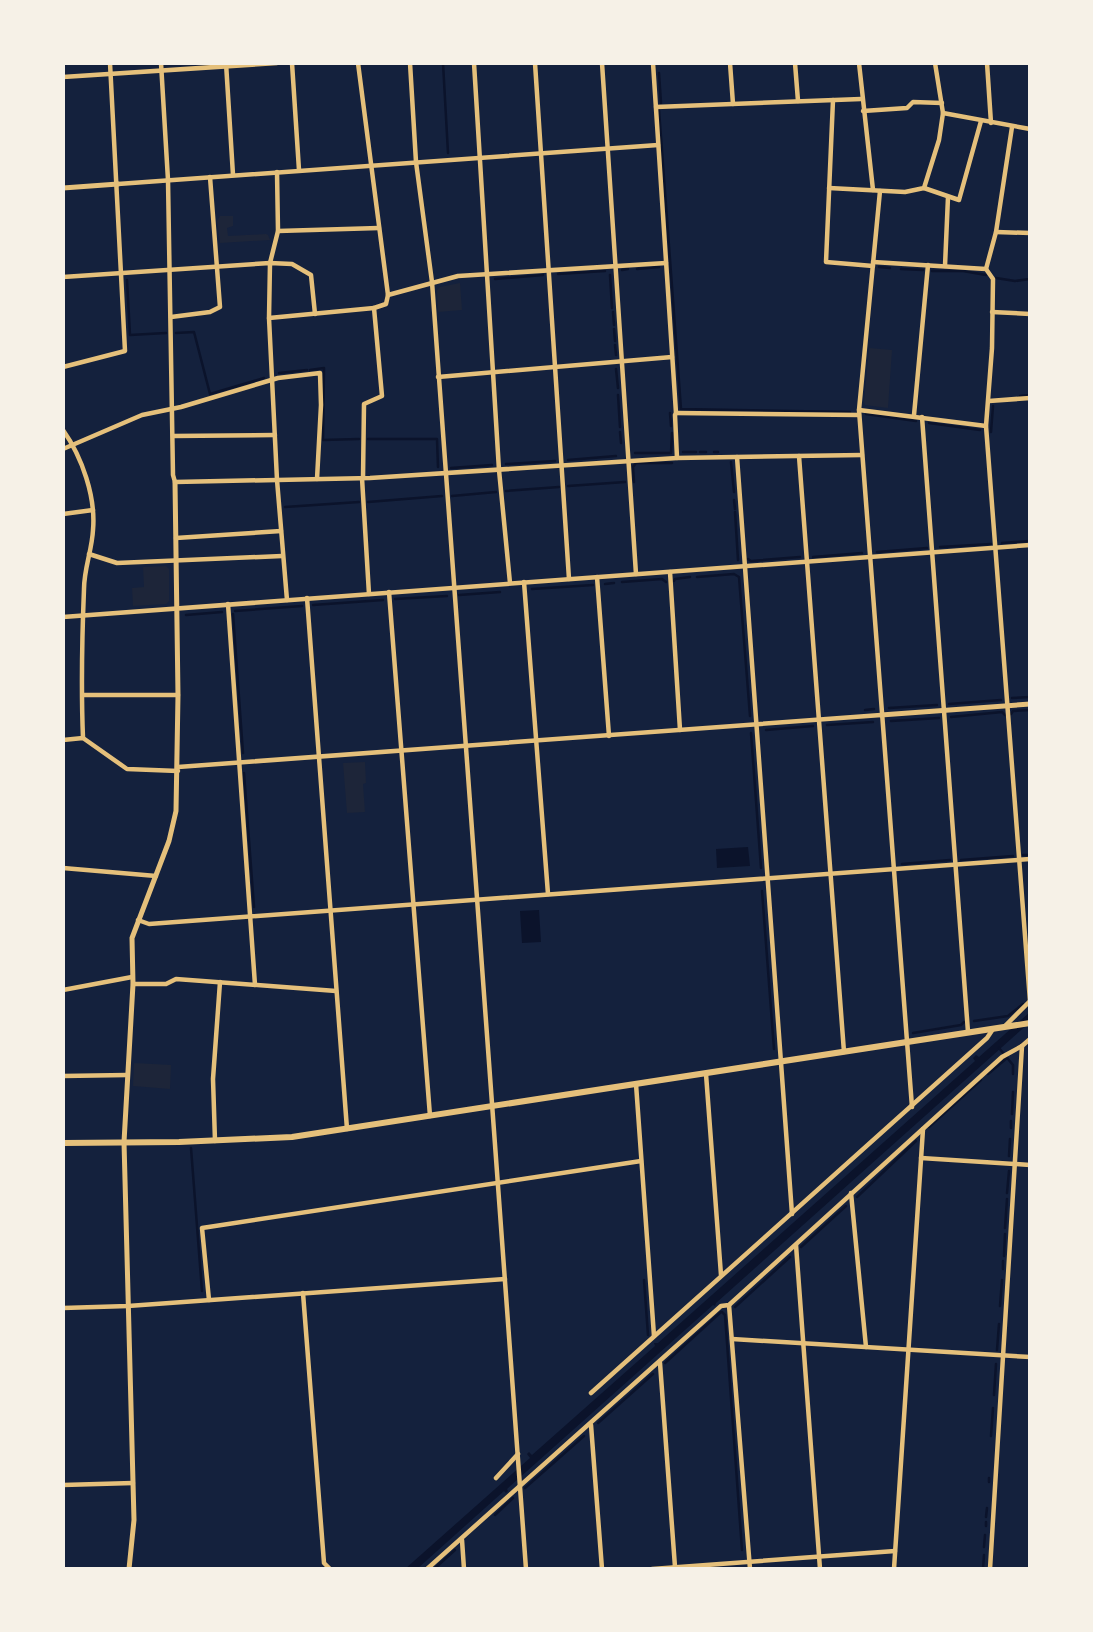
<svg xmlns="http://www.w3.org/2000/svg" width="1093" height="1632" font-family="'Work Sans',sans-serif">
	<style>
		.green { fill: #1d2539 }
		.water { fill: #0b132b }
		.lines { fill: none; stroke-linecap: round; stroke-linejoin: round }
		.stream { stroke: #0b132b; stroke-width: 2.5 }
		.minor { stroke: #e5c07b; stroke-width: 4.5 }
		.tertiary { stroke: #e5c07b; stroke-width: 5 }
		.secondary { stroke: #e5c07b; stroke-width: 6 }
	</style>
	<rect width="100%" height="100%" fill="#14213d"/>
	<g class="green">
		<polygon points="220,216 233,216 233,226 227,228 228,236 266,234 268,235 270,240 220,243 217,221"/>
		<polygon points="460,283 462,310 438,312 437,290 440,287"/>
		<polygon points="869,348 892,350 888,408 865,405 864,402"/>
		<polygon points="166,566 169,569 169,601 166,604 133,606 132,588 144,587 143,567"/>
		<polygon points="365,762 366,783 363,784 365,812 347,813 343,763"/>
		<polygon points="134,1063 171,1065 170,1089 133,1086"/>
	</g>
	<g class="water">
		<polygon points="748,847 750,866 717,868 716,849"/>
		<polygon points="539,910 541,942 522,943 520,911"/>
		<polygon points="1030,1012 1030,1022 716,1303 715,1306 713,1305 507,1489 508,1491 506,1493 504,1491 417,1569 405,1569 530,1458 527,1454 529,1452 532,1455 655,1346 654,1343 658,1343 975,1061 973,1058 976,1055 979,1057"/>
	</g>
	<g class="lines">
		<g class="stream">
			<polyline points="443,63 448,153"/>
			<polyline points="659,73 661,103"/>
			<polyline points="659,110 681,409 850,412"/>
			<polyline points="879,267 890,268"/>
			<polyline points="637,269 659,267"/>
			<polyline points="901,269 923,270"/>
			<polyline points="622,270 628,269"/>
			<polyline points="932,271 963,271 986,275"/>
			<polyline points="558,274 605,271"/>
			<polyline points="610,275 612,308"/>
			<polyline points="996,278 1015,281 1030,279"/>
			<polyline points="495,279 543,275"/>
			<polyline points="127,280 130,335 166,333"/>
			<polyline points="613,312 614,325"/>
			<polyline points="614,329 615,341"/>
			<polyline points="176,333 194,332 210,394 264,378"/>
			<polyline points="615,345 616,355"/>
			<polyline points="616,369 618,388"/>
			<polyline points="310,370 324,368 323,440 359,439"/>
			<polyline points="279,373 307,370"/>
			<polyline points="618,395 620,427"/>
			<polyline points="1020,396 1030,395"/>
			<polyline points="670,413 671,426"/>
			<polyline points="866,414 916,421"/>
			<polyline points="929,423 980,430"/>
			<polyline points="620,432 621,443"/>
			<polyline points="991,432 993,406"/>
			<polyline points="368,439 437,439 438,467"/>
			<polyline points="683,452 696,452"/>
			<polyline points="700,452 706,452"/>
			<polyline points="714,452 718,452"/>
			<polyline points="635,453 671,453 672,433"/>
			<polyline points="568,460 616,456"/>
			<polyline points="731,462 734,492"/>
			<polyline points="506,464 555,461"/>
			<polyline points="451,468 492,465"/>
			<polyline points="634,482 633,467 636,463 672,463"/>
			<polyline points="568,486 625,482"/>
			<polyline points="506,491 559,487"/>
			<polyline points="452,496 496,492"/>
			<polyline points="734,500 735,509"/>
			<polyline points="368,502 442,496"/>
			<polyline points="285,507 359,502"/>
			<polyline points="735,512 738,560"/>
			<polyline points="1002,543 1030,541"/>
			<polyline points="940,547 991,544"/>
			<polyline points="877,552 927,548"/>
			<polyline points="813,557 862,553"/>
			<polyline points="748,559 751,561 800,557"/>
			<polyline points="697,577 734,574 739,577 750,716"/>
			<polyline points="674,581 675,579 690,577"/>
			<polyline points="622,582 662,579 666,582"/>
			<polyline points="605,584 614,583"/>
			<polyline points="532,589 593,585"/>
			<polyline points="459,595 500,592"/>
			<polyline points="395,599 447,596"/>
			<polyline points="313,605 383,600"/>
			<polyline points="235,611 302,606"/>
			<polyline points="233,614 243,753"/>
			<polyline points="186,615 222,612"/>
			<polyline points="1012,698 1030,697"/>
			<polyline points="949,704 1001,700"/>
			<polyline points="889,708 937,705"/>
			<polyline points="865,710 874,709"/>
			<polyline points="1011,714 1013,711 1030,710"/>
			<polyline points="951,717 1002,712 1005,715"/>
			<polyline points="891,721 939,718"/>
			<polyline points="827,725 873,722"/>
			<polyline points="766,730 813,726"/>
			<polyline points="751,733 761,868"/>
			<polyline points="244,773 254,907"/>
			<polyline points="1023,855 1030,855"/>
			<polyline points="961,860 1013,856"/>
			<polyline points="902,864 950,860"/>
			<polyline points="762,891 774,1049"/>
			<polyline points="974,1021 1008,1016 1023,1004"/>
			<polyline points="913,1033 961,1025 964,1022"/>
			<polyline points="999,1048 1013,1065 1013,1074"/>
			<polyline points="988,1074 1007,1058"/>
			<polyline points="1012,1114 1013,1092"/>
			<polyline points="929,1127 981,1080"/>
			<polyline points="1011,1128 1011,1121"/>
			<polyline points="191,1148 202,1291"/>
			<polyline points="1009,1156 1010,1139"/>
			<polyline points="1007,1193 1009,1171"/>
			<polyline points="857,1197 916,1141"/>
			<polyline points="1005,1228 1007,1199"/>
			<polyline points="801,1247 846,1206"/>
			<polyline points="1004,1256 1005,1234"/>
			<polyline points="1003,1269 1003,1261"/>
			<polyline points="644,1280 648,1335"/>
			<polyline points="1000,1306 1002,1280"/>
			<polyline points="735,1307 790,1257"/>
			<polyline points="722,1312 725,1315 742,1550"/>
			<polyline points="997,1350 999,1324"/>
			<polyline points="665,1363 721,1312"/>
			<polyline points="994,1395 996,1364"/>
			<polyline points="598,1423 653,1374"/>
			<polyline points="991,1436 993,1408"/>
			<polyline points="989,1482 989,1478"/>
			<polyline points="525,1488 584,1436"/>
			<polyline points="495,1515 513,1498"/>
			<polyline points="986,1517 987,1508"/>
			<polyline points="986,1526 986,1522"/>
			<polyline points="984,1547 985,1535"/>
			<polyline points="434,1569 455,1550"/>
			<polyline points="983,1569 984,1555"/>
		</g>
		<g class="minor">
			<polyline points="161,63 168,180 173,475 175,482 370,478 677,458 862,455"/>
			<polyline points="226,63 233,175"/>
			<polyline points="292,63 299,170"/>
			<polyline points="358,63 388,295 386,304 374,308 382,396 364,404 363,478"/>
			<polyline points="410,63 416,162 432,282 526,1569"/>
			<polyline points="474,63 499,470 510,583"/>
			<polyline points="535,63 569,579"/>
			<polyline points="602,63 636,574"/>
			<polyline points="653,63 676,413 675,415 677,458"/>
			<polyline points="730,63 733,104"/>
			<polyline points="795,63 798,101"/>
			<polyline points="859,63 873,190"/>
			<polyline points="987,63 991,123"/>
			<polyline points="63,77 277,63"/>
			<polyline points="833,100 826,262 873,266"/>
			<polyline points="656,107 861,99"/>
			<polyline points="863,111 907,108 913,102 942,103"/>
			<polyline points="943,113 1030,129"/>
			<polyline points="277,172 278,231 270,263 269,318 277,480 287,600"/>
			<polyline points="118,184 658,145"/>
			<polyline points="829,188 905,192 924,188 939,140 943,113 935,63"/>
			<polyline points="924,188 959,200 981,121"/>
			<polyline points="880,191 859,410 912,1107"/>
			<polyline points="278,231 379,228"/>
			<polyline points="996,232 1030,233"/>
			<polyline points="873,262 986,269 993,279 992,348 986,426 1030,1001"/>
			<polyline points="945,266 948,197"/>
			<polyline points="986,269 996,232 1012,127"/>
			<polyline points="63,277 270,263 292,264 311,275 315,314"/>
			<polyline points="388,295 458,276 666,263"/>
			<polyline points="992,312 1030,314"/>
			<polyline points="171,317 210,312 220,307 210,177"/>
			<polyline points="269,318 374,308"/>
			<polyline points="63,367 125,351 110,63"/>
			<polyline points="438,377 672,357"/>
			<polyline points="989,401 1030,398"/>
			<polyline points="859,410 986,426"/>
			<polyline points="676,413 859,415"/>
			<polyline points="914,415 928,265"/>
			<polyline points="922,417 968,1032"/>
			<path d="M63 430C82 457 96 497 93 530 92 550 84 569 84 589 82 638 81 689 83 738"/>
			<polyline points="173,436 275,435"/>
			<polyline points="63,449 142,415 181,407 278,378 320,373 321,405 317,479"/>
			<polyline points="799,456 844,1052"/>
			<polyline points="737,457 792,1214"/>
			<polyline points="362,478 369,594"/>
			<polyline points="63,514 93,510"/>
			<polyline points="176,538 281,531"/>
			<polyline points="89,554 117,563 282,556"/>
			<polyline points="670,572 680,730"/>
			<polyline points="597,577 609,736"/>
			<polyline points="524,582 548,894"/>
			<polyline points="389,592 430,1116"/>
			<polyline points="307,598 347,1129"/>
			<polyline points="228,604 255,985"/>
			<polyline points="63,617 1030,545"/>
			<polyline points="83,695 178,695"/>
			<polyline points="63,740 83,738 127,769 178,771"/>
			<polyline points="178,767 881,715"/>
			<polyline points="63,868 156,876"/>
			<polyline points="138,920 149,924 1030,859"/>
			<polyline points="133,984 166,984 176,979 336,991"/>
			<polyline points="63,990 132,977"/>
			<polyline points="1004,1027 1030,1001"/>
			<polyline points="706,1074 721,1275"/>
			<polyline points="63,1076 127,1075"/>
			<polyline points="636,1084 654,1336"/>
			<polyline points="215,1141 213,1079 220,982"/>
			<polyline points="921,1158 1030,1165"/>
			<polyline points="851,1193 866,1347"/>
			<polyline points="796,1245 820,1569"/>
			<polyline points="303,1293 324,1563 330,1569"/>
			<polyline points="209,1300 202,1228 641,1161"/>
			<polyline points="729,1305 750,1569"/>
			<polyline points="63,1308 128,1306 505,1279"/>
			<polyline points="732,1339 1030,1357"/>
			<polyline points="660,1363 675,1567"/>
			<polyline points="591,1393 987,1038 993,1029"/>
			<polyline points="591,1425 602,1569"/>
			<polyline points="496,1478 518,1454"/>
			<polyline points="63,1485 133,1483"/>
			<polyline points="462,1540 464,1569"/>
			<polyline points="427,1569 721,1306 729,1305 1002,1057 1022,1046 1030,1039"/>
			<polyline points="652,1569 895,1551"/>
			<polyline points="894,1569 923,1129"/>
			<polyline points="990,1569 1022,1046"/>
		</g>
		<g class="tertiary">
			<polyline points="63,188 118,184"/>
			<polyline points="881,715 1030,704"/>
			<polyline points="129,1569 134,1520 124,1142 133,984 132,938 169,841 176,811 178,695 175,482"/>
		</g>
		<polyline class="secondary" points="63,1143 179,1142 292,1137 1030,1023"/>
	</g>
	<rect width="1093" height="1632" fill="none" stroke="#f6f1e7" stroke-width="130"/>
</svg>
